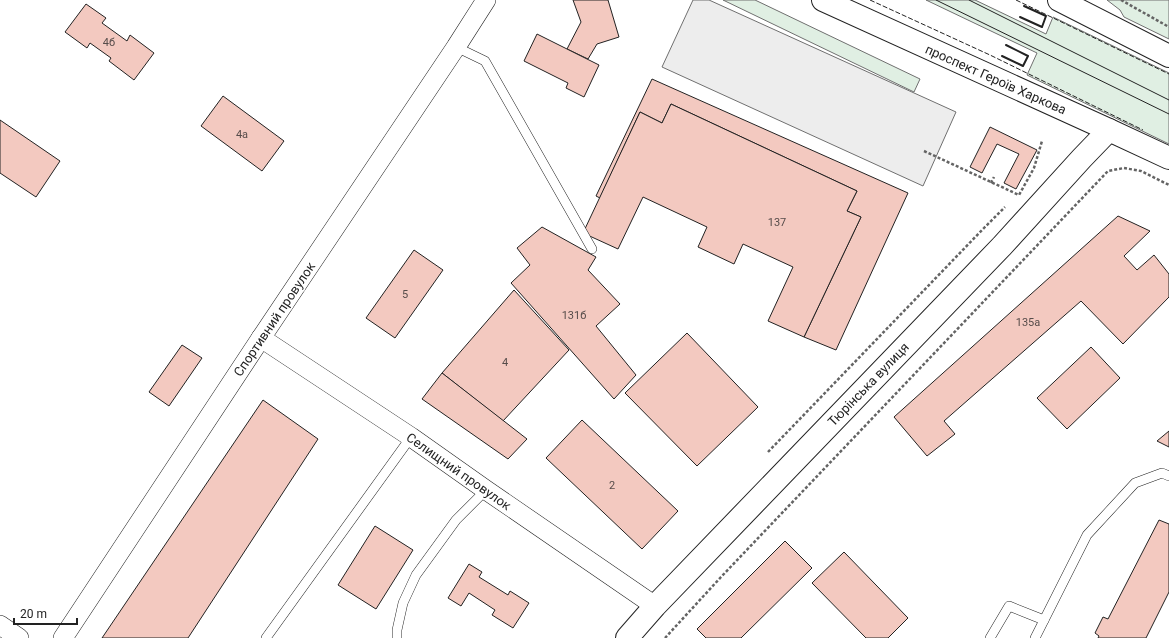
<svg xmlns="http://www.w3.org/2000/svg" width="1169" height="638" font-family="Roboto,sans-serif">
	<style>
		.green { fill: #e0efe3; stroke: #6f6f6f }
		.parking { fill: #ededed; stroke: #6f6f6f }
		.building { fill: #f3c9c0; stroke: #222 }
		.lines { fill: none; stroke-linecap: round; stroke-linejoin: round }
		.service-casing { stroke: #222; stroke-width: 10 }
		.minor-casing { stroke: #222; stroke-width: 20 }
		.secondary-casing { stroke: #222; stroke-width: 24 }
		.primary-casing { stroke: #222; stroke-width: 24 }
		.path { stroke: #646464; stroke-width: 2.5; stroke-dasharray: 3 2; stroke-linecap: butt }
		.service { stroke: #fff; stroke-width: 9 }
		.minor { stroke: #fff; stroke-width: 19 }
		.secondary { stroke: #fff; stroke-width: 22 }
		.primary { stroke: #fff; stroke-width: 22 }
		.tram { stroke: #222; stroke-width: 1 }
		.fence { stroke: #222; stroke-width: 1; stroke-dasharray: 5 2; stroke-linecap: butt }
		.wall { stroke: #222; stroke-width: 2 }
		.labels { text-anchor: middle; stroke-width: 3; stroke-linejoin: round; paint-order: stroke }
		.number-label { font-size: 11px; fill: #564c4a }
		.street-label { font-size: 13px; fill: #222; stroke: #fff }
	</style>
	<rect width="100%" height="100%" fill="#fff"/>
	<g class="green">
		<polygon points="723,0 755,0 920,79 914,92"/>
		<polygon points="926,0 975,0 1046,34 1053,17 1169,73 1169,144 1027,75 1037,53"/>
		<polygon points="1107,0 1169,0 1169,39 1124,17 1120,10"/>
	</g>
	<polygon class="parking" points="693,0 709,0 956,112 923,186 662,67"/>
	<g class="building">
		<polygon points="573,0 608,0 619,37 597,44 588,59 567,49 581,22"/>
		<polygon points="86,4 106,18 102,23 127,41 130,35 154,53 134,80 109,61 111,58 90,43 87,48 65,32"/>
		<polygon points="537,34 599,65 584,97 566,88 568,83 524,61"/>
		<polygon points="652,79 908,193 836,350 804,337 861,217 847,211 857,191 671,104 662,123 640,112 600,198 596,196"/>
		<polygon points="223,96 284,141 262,171 201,126"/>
		<polygon points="671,104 857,191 847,211 861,217 804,337 768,321 793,267 743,244 734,264 698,247 707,227 643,197 618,249 583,233 640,112 662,123"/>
		<polygon points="0,120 60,161 36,197 0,173"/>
		<polygon points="990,127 1037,150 1016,189 1004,183 1019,154 997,144 982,173 970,167"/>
		<polygon points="1118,216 1150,231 1124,256 1137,270 1154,255 1169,274 1169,297 1123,344 1081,301 944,421 955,434 927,456 894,417"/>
		<polygon points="542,227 596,257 588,270 620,304 596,326 636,375 614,399 511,283 530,265 517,248"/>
		<polygon points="414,250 443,270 395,338 366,318"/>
		<polygon points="514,290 569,350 503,421 442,373"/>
		<polygon points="687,333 758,407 697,466 625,393"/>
		<polygon points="182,345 202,358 169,406 149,392"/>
		<polygon points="1091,347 1120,378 1067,429 1037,398"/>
		<polygon points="442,373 527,439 508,459 422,399"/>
		<polygon points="263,400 318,439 188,638 102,638"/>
		<polygon points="582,420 678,511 642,549 546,458"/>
		<polygon points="1169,431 1169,447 1157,441"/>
		<polygon points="1159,520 1169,524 1169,592 1146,638 1098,638 1099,636 1095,633 1103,617 1108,619"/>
		<polygon points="375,526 413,550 376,609 338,585"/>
		<polygon points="785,541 812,568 741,638 706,638 697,629"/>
		<polygon points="844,552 908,618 888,638 866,638 812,583"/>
		<polygon points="469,564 482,572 479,577 508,595 510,591 529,603 513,628 492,615 495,610 469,593 461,606 448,598"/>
	</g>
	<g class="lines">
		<g class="service-casing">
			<g id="service">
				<polyline points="456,47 485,61 592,249"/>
				<polyline points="266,638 411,437"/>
				<polyline points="397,638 397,630 403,603 416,575 456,520 486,490"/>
				<polyline points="990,638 1009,606 1044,620"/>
				<polyline points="1035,638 1087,535 1135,483 1162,473 1169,476"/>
			</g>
		</g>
		<g class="minor-casing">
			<g id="minor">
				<polyline points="261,338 411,437 486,490 655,606"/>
				<polyline points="0,625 19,638"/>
				<polyline points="63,638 261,338 456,47 486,0"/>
			</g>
		</g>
		<g class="secondary-casing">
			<polyline id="secondary" points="627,638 655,606 1002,246 1082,158 1109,130"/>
		</g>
		<g class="primary-casing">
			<g id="primary">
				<polyline points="823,0 1109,130 1169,158"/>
				<polyline points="1059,0 1169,56"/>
			</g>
		</g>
		<g class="path">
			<polyline points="1121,0 1169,27"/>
			<polyline points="924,151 1019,195 1034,168 1042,141"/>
			<polyline points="991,183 994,177"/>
			<polyline points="768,452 984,228 1005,207"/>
			<polyline points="665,638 721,577 1108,171 1124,168 1141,171 1169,185"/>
		</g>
		<use href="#service" class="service"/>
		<use href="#minor" class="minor"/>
		<use href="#secondary" class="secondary"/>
		<use href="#primary" class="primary"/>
		<g class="tram">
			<polyline points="936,0 1169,114"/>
			<polyline points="969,0 1169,100"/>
		</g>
		<g class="fence">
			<polyline points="870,0 990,55 1143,130"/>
			<polyline points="1016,0 1169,74"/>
		</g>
		<g class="wall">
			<polyline points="1020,17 1042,27 1046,16 1024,6"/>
			<polyline points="1002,56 1023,66 1028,56 1006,45"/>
		</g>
	</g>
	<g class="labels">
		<g class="number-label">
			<text x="109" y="46">4б</text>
			<text x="242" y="138">4а</text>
			<text x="777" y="226">137</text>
			<text x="405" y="298">5</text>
			<text x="574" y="319">131б</text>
			<text x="1028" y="326">135а</text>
			<text x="505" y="366">4</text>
			<text x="612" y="489">2</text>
		</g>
		<g class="street-label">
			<text transform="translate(996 79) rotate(24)" y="5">проспект Героїв Харкова</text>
			<text transform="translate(274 319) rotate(-56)" y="5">Спортивний провулок</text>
			<text transform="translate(868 384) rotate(-46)" y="5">Тюрінська вулиця</text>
			<text transform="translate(459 471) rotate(35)" y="5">Селищний провулок</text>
		</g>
	</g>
	<path d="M14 618v6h63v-6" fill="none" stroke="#222222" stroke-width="2"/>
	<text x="20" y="618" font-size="12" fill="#222222" stroke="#ffffff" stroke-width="3" paint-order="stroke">20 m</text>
</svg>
